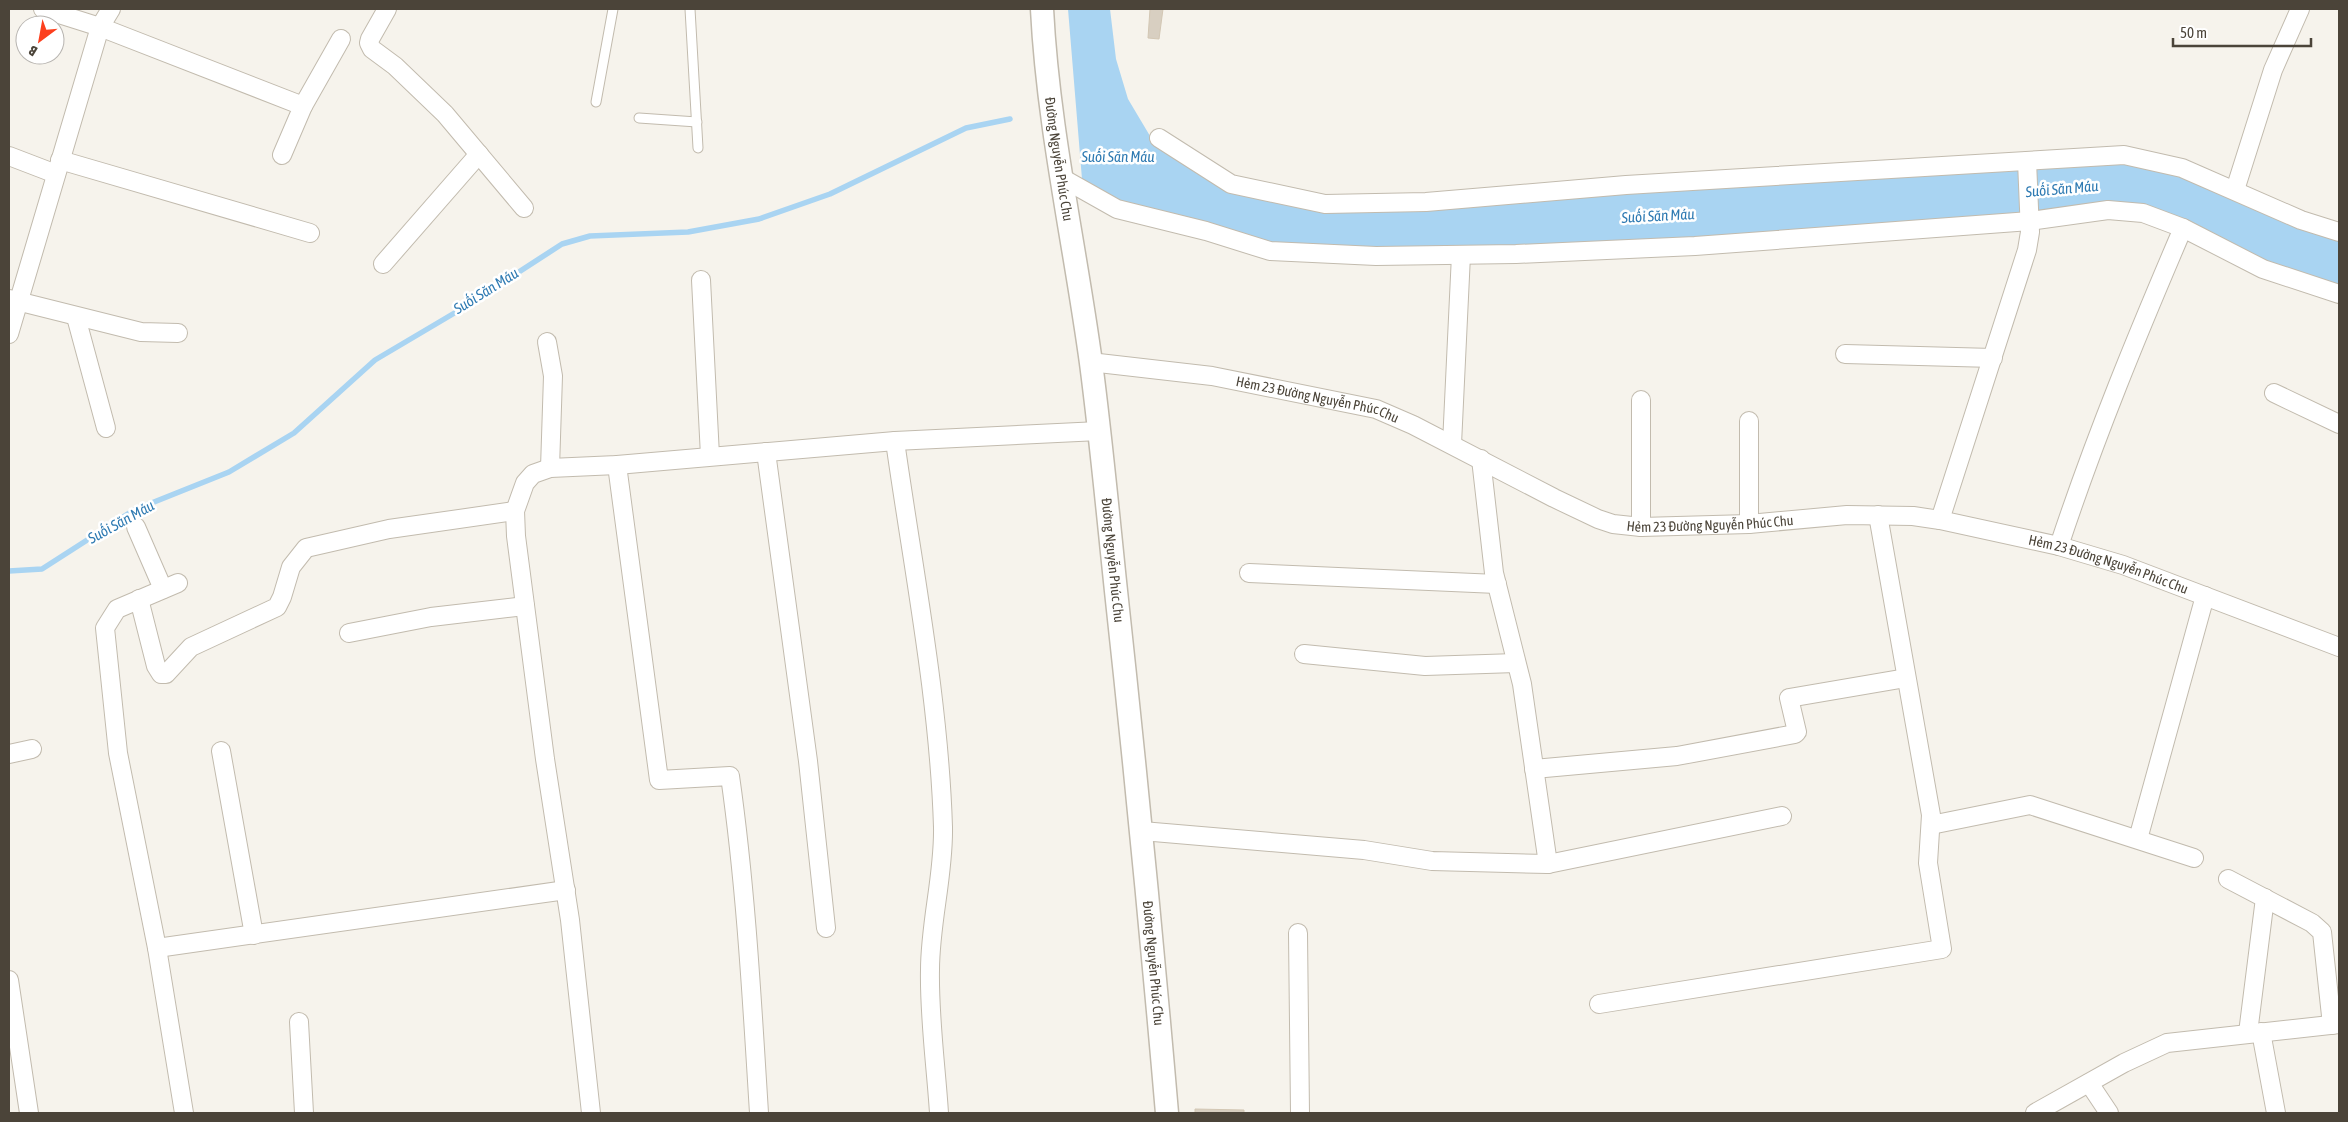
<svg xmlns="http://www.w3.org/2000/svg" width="2348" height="1122" font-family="'Asap Condensed',sans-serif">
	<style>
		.water { fill: #a9d4f2 }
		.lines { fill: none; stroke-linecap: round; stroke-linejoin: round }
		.stream { stroke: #a9d4f2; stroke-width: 5.5 }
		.building { fill: #d8cfc1; stroke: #d3c7b4 }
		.service-casing { stroke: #c2bbae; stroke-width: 11 }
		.minor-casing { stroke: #c2bbae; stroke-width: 20 }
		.tertiary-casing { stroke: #c2bbae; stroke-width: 25 }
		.service { stroke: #fff; stroke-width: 9 }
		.minor { stroke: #fff; stroke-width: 18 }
		.tertiary { stroke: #fff; stroke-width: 22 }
		.labels { text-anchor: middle; stroke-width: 5; stroke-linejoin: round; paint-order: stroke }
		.street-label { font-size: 14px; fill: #4b4439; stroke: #fff }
		.water-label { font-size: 15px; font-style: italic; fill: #2e7ab2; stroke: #fff }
	</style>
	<rect width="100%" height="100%" fill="#f6f3ec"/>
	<polygon class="water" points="1068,9 1110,9 1116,59 1128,99 1153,141 1230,190 1325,210 1506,201 2123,161 2180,174 2339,239 2339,287 2267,263 2186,222 2036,214 1691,240 1551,246 1376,249 1272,245 1121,203 1082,179"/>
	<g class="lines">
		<polyline class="stream" points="9,571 42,569 134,510 229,472 294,433 375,360 468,305 562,244 590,236 688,232 759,219 830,194 966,128 1010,119"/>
	</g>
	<g class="building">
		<polygon points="1150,9 1163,9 1159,39 1148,38"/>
		<polygon points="1195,1109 1244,1110 1244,1113 1195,1113"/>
	</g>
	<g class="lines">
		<g class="service-casing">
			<g id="service">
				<polyline points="690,9 698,148"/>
				<polyline points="596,102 613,9"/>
				<polyline points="639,118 697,122"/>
			</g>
		</g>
		<g class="minor-casing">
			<g id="minor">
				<polyline points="43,9 100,27 303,106 282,155"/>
				<polyline points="387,9 370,39 369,43 372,49 395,66 445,114 524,208"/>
				<polyline points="303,106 341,39"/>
				<polyline points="1159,138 1231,184 1325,204 1426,202 1626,185 2124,155 2182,168 2301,220 2339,232"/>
				<polyline points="9,156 56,174"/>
				<polyline points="60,160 310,233"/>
				<polyline points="1062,178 1117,209 1206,231 1270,251 1376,256 1516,254 1695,246 2030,221 2108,210 2143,213 2183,228 2263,269 2339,294"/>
				<polyline points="2235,190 2273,70 2300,9"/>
				<polyline points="383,264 479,154"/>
				<polyline points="701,280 710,456"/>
				<polyline points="9,299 141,332 178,333"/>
				<polyline points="76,317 106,428"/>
				<polyline points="9,334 100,27 111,9"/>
				<polyline points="547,342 553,376 550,468"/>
				<polyline points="1845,354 1993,358"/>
				<path id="s1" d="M1090 362 1212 376 1376 409 1413 425 1554 498 1598 519 1613 524 1641 527 1749 524 1847 515 1913 516 1940 520 2059 546 2123 565 2339 647"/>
				<polyline points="2274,393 2339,424"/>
				<polyline points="1641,400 1641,527"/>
				<polyline points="1749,421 1749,524"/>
				<path d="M895 441C913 569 939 698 943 827 944 875 930 922 930 970 929 1017 936 1066 939 1113"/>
				<polyline points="1452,444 1461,255"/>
				<polyline points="766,452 808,761 826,928"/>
				<polyline points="1481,459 1494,573 1522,684 1548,864"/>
				<path d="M617 465 659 780 730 776C746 888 752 1001 759 1113"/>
				<polyline points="1940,520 2027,250 2030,232 2027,161"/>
				<polyline points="136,527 163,589"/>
				<path d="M2059 546C2095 437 2138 333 2183 228"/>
				<polyline points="1249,573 1497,584"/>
				<polyline points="178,583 117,609 105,628 118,753 157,948 184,1113"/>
				<polyline points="139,599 156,666 161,674 166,674 191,647 277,607 282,597 291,567 306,548 389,529 515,511"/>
				<polyline points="349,633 431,617 525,606"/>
				<polyline points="1304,654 1425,666 1516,663"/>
				<polyline points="221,751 254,935"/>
				<polyline points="9,754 32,749"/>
				<polyline points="1534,769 1677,756 1795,734 1797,732 1789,698 1906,678"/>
				<polyline points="1931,825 2030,805 2194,858"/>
				<polyline points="1142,831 1364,850 1432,861 1548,864 1782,816"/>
				<polyline points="2138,839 2205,596"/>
				<polyline points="2228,879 2312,923 2322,932 2332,1025"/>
				<polyline points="1298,933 1300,1113"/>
				<polyline points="157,948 566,890"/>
				<polyline points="9,980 29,1113"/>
				<polyline points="1599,1004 1942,949 1928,863 1931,815 1878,515"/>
				<polyline points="299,1022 304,1113"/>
				<polyline points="2261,1032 2276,1113"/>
				<polyline points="2248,1033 2265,898"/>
				<polyline points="2089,1083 2109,1113"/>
				<polyline points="591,1113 570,920 545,759 516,536 515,511 525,483 533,474 550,468 617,465 895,441 1099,431"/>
				<polyline points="2035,1113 2124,1063 2167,1043 2339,1024"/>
			</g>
		</g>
		<g class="tertiary-casing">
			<g id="tertiary">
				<path id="s2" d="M1042 9C1048 128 1075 245 1091 363 1101 439 1108 515 1116 591 1135 765 1152 939 1167 1113"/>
			</g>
		</g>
		<use href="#service" class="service"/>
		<use href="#minor" class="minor"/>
		<use href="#tertiary" class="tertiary"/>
	</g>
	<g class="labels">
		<g class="street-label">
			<text dy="5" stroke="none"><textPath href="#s2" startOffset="151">Đường Nguyễn Phúc Chu</textPath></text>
			<text dy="5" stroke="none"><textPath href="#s1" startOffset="231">Hẻm 23 Đường Nguyễn Phúc Chu</textPath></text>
			<text dy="5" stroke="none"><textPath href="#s1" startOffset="651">Hẻm 23 Đường Nguyễn Phúc Chu</textPath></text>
			<text dy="5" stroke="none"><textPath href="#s2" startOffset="556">Đường Nguyễn Phúc Chu</textPath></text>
			<text dy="5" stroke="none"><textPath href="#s1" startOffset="1056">Hẻm 23 Đường Nguyễn Phúc Chu</textPath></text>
			<text dy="5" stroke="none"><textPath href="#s2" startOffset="961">Đường Nguyễn Phúc Chu</textPath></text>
		</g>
		<g class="water-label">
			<text x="1118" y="162">Suối Săn Máu</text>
			<text transform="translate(2062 189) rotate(-5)" y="5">Suối Săn Máu</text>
			<text transform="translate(1658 216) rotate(-3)" y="5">Suối Săn Máu</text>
			<text transform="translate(486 291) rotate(-32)" y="5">Suối Săn Máu</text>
			<text transform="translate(121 522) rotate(-29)" y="5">Suối Săn Máu</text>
		</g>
	</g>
	<rect width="2348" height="1122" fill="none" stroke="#4b4439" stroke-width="20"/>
	<g transform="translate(40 40) rotate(212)"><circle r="24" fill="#ffffff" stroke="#b7b4b0"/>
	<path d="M0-4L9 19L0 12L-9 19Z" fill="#fc3f1d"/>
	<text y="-8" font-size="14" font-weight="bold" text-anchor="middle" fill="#4b4439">B</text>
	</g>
	<path d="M2173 38v8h138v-8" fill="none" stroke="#4b4439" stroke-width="2.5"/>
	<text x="2180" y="38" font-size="15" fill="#4b4439" stroke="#ffffff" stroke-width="4" paint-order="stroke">50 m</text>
</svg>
